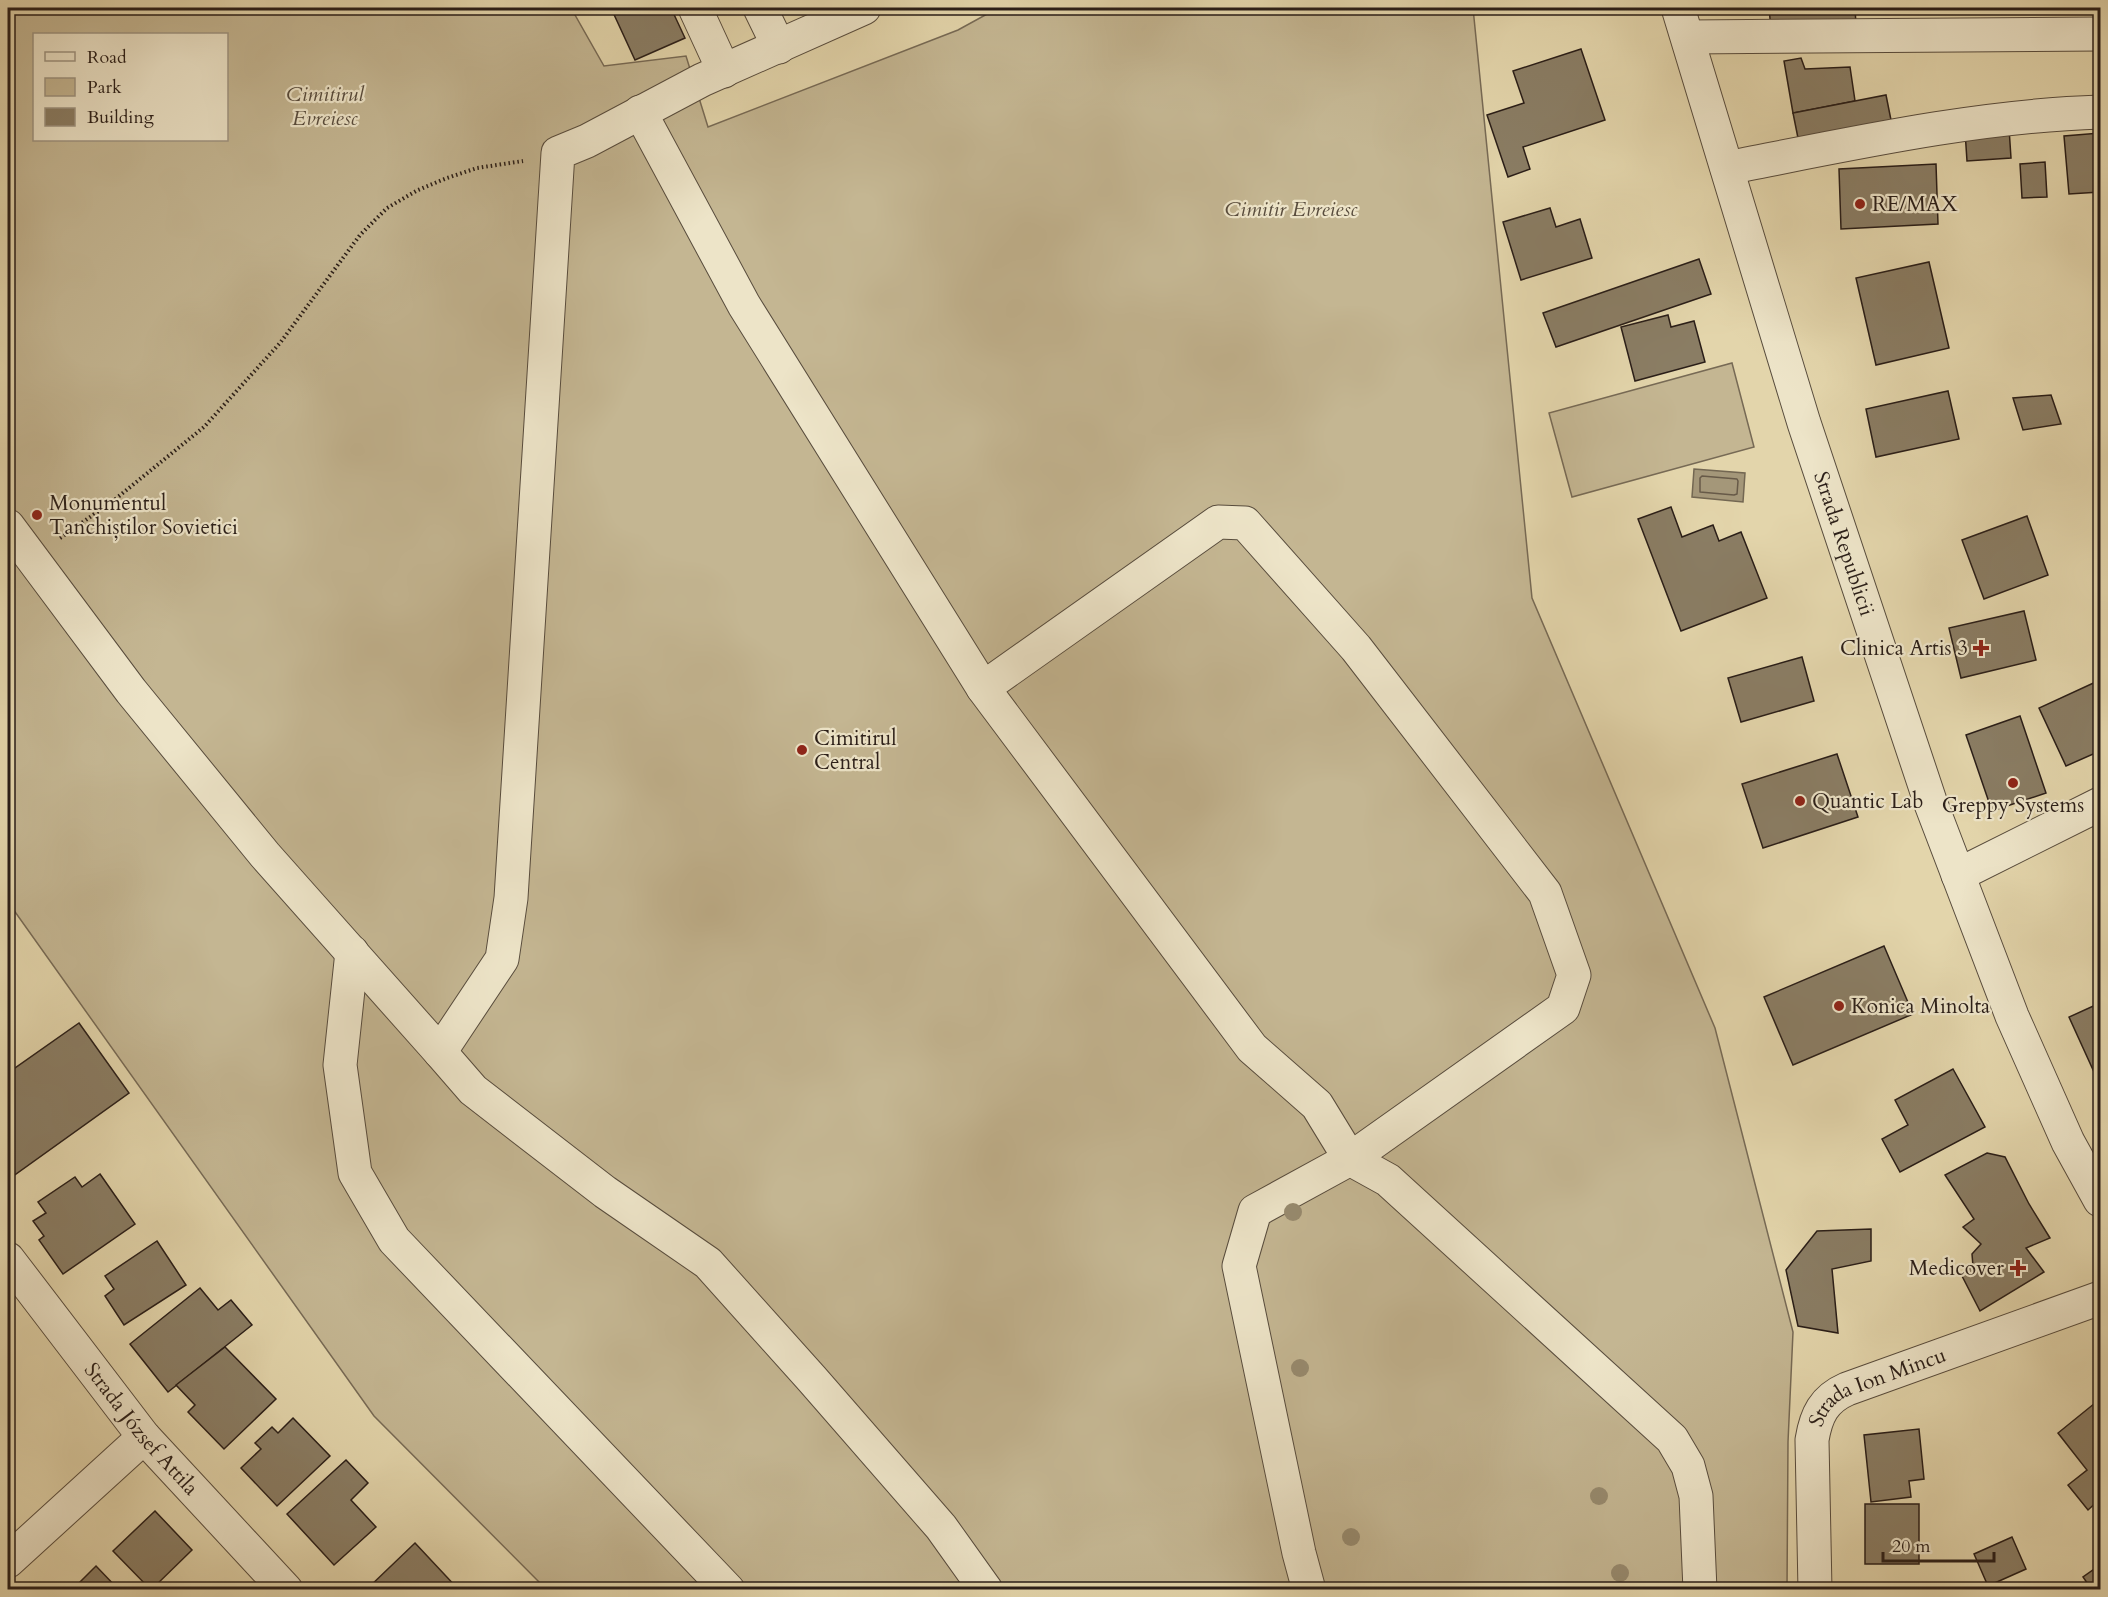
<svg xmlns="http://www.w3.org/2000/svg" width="2108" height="1597" font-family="Cardo,serif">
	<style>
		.green { fill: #c4b692; stroke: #776a55; stroke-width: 1.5; fill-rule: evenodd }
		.water { fill: #a49779; stroke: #736752; stroke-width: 1.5 }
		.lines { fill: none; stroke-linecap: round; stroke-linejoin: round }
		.shore { stroke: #675a48; stroke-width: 1.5 }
		.building { fill: #8a7d64; stroke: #2a1e18; stroke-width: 1.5 }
		.minor-casing { stroke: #584c3d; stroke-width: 35 }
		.path { stroke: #2a1e18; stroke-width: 4; stroke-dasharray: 1.5 3; stroke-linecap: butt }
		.minor { stroke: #ede4c8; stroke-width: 33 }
		.tree { fill: #978a6e }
		.poi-dot { fill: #8f2418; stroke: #ede4c8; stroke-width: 2 }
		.labels { text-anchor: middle; stroke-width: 4.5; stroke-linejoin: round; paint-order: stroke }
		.park-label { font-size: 21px; font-style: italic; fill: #584c3d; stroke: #ede4c8 }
		.poi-label { font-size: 21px; fill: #2a1e18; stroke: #ede4c8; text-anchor: start }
		.street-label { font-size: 21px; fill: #2a1e18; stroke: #ede4c8 }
	</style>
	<rect width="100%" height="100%" fill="#e3d5ab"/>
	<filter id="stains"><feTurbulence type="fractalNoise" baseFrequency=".00333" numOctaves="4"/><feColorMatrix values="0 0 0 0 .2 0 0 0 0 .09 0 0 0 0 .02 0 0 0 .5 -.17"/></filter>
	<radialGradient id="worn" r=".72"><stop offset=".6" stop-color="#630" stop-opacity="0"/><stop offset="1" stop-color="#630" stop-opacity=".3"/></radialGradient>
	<g class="green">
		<path d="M8 8H571L604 66 686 56 708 127 958 30 998 8H1473L1532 598 1715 1028 1793 1332 1788 1442 1787 1589H546L374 1416 8 902ZM34 34H226V140H34Z"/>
		<polygon points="1732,363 1754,447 1572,497 1549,413"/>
	</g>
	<polygon class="water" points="1694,469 1745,473 1743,502 1692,497"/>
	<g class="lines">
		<polygon class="shore" points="1702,476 1737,479 1738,481 1737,494 1734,495 1700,492 1700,478"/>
	</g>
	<g class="building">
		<polygon points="611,8 671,8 685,38 635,60"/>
		<polygon points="1769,8 1855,8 1856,25 1771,29"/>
		<polygon points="1581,49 1605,120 1523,147 1530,169 1508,177 1487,115 1524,103 1513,71"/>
		<polygon points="1801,58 1805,69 1850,67 1855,101 1793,113 1784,61"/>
		<polygon points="1886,95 1891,120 1798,138 1793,113"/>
		<polygon points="2009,128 2011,158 1967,161 1965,131"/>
		<polygon points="2100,133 2100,192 2069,194 2064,136"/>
		<polygon points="2045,162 2047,197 2022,198 2020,164"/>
		<polygon points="1936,164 1938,224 1841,229 1839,169"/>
		<polygon points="1550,208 1556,227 1580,219 1592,258 1521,280 1503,222"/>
		<polygon points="1699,259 1711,294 1556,347 1543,313"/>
		<polygon points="1929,262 1949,348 1876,365 1856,278"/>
		<polygon points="1668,315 1671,327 1694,321 1705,362 1635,381 1621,327"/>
		<polygon points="1948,391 1959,439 1876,457 1866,409"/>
		<polygon points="2051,395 2061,424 2023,430 2013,398"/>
		<polygon points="1671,507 1682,537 1713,525 1719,541 1741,532 1767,598 1681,631 1638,519"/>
		<polygon points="2027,516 2048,575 1984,599 1962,540"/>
		<polygon points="2024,611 2036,660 1961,678 1949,628"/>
		<polygon points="1802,657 1814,701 1741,722 1728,678"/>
		<polygon points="2100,680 2100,751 2066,766 2039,708"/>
		<polygon points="2020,716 2046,793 1992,811 1966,735"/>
		<polygon points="1837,754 1858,817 1763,848 1742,784"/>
		<polygon points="1884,946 1913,1014 1793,1065 1764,997"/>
		<polygon points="2100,1003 2100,1069 2094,1072 2069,1017"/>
		<polygon points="79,1023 129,1093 9,1179 8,1073"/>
		<polygon points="1953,1069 1985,1127 1900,1172 1882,1139 1908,1125 1895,1100"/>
		<polygon points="1987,1153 2005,1157 2029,1204 2050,1238 2026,1248 2044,1272 1980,1311 1961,1274 1973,1266 1972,1254 1981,1244 1963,1227 1974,1219 1945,1175"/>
		<polygon points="100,1174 135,1224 63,1274 39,1240 44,1236 33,1221 46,1213 38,1202 75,1177 82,1187"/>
		<polygon points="1871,1229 1871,1261 1832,1269 1838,1333 1798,1326 1786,1270 1817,1231"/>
		<polygon points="157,1241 186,1285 124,1325 105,1296 114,1289 105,1276"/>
		<polygon points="200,1288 218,1310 231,1300 252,1325 168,1392 130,1344"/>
		<polygon points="225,1347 276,1399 224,1449 188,1412 195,1405 176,1385"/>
		<polygon points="2100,1399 2100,1499 2088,1510 2068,1485 2087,1470 2058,1433"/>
		<polygon points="293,1418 330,1456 277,1506 241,1468 261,1449 255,1443 272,1427 278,1433"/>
		<polygon points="1919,1429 1924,1479 1909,1481 1911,1497 1871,1502 1864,1435"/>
		<polygon points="346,1460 368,1483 351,1500 376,1527 334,1565 287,1514"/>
		<rect x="1865" y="1504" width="54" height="60"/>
		<polygon points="155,1511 192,1550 151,1590 113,1551"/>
		<polygon points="2012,1537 2026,1569 1988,1586 1974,1554"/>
		<polygon points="415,1543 459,1590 366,1590"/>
		<polygon points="2100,1565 2100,1590 2092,1590 2083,1577"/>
		<polygon points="96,1566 119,1590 72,1590"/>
	</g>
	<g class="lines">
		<g class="minor-casing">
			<g id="minor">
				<polyline points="695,8 724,71"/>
				<polyline points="760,8 779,47"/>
				<path id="s1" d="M1678 8 1804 423 1931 804 2012 1016 2068 1142 2100 1200"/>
				<polyline points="1688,37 2100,34"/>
				<polyline points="640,112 744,305 983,688 1252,1048 1317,1105 1350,1159 1388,1180 1672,1439 1688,1466 1696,1496 1700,1590"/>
				<path d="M1727 168C1850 144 1975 116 2100 112"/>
				<polyline points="8,526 131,691 265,855 440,1052 502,959 511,898 558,153 587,141 702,80 864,8"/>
				<polyline points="983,688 1218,522 1245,523 1356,648 1545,893 1574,975 1563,1008 1350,1159 1255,1211 1239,1266 1299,1553 1309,1590"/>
				<polyline points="1958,875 2100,804"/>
				<polyline points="352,952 340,1065 355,1173 394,1240 728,1590"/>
				<polyline points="440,1052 473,1090 605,1192 708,1263 812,1379 941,1527 986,1590"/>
				<path id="s2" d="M8 1259 144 1437 286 1590"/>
				<polyline points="8,1561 144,1437"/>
				<path id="s3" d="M1815 1590 1812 1440C1816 1415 1824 1399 1847 1389L2100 1298"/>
			</g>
		</g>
		<polyline class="path" points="60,538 113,501 204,427 280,343 360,235 387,208 418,190 447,178 477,168 523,161"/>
		<use href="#minor" class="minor"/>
	</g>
	<g class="tree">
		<circle cx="1293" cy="1212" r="9"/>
		<circle cx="1300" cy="1368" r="9"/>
		<circle cx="1599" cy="1496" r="9"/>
		<circle cx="1351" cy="1537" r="9"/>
		<circle cx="1620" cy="1573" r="9"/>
	</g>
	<g class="poi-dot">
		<circle cx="1860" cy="204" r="6"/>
		<circle cx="37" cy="515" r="6"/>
		<path d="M1978 639h6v6h6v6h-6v6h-6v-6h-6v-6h6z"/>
		<circle cx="802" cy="750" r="6"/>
		<circle cx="2013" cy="783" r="6"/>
		<circle cx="1800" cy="801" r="6"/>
		<circle cx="1839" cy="1006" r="6"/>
		<path d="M2015 1259h6v6h6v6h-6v6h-6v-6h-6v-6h6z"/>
	</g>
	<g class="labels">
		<g class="park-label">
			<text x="325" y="101">Cimitirul<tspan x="325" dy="24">Evreiesc</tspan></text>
			<text x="1291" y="216">Cimitir Evreiesc</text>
		</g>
		<g class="poi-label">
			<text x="1872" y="211">RE/MAX</text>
			<text x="49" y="510">Monumentul<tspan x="49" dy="24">Tanchiștilor Sovietici</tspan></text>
			<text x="1968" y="655" text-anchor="end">Clinica Artis 3</text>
			<text x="814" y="745">Cimitirul<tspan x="814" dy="24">Central</tspan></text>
			<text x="1812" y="808">Quantic Lab</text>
			<text x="2013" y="812" text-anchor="middle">Greppy Systems</text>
			<text x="1851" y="1013">Konica Minolta</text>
			<text x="2004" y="1275" text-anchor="end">Medicover</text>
		</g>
		<g class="street-label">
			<text dy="7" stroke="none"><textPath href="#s1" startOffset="561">Strada Republicii</textPath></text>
			<text dy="7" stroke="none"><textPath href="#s3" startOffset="242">Strada Ion Mincu</textPath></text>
			<text dy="7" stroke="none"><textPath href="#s2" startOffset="216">Strada József Attila</textPath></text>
		</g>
	</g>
	<rect width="2108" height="1597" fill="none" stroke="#e3d5ab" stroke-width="30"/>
	<rect x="9" y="9" width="2090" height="1579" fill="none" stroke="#2a1e18" stroke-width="3"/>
	<rect x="15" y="15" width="2078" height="1567" fill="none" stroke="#2a1e18" stroke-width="1.5"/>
	<rect x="33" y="33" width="195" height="108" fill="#ede4c8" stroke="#9f9582" stroke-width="1.5"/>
	<rect x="45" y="52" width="30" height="9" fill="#ede4c8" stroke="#9f9582" stroke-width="1.5"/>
	<text x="87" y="63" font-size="18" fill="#2a1e18">Road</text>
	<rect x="45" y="78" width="30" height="18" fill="#c4b692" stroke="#9f9582" stroke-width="1.5"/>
	<text x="87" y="93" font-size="18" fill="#2a1e18">Park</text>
	<rect x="45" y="108" width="30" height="18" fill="#8a7d64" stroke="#9f9582" stroke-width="1.5"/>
	<text x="87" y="123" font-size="18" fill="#2a1e18">Building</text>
	<path d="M1883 1552v9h111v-9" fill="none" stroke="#2a1e18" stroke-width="3"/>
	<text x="1892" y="1552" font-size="18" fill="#2a1e18" stroke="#ede4c8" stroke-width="4.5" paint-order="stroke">20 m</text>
	<rect width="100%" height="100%" filter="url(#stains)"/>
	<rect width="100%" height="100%" fill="url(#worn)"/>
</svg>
